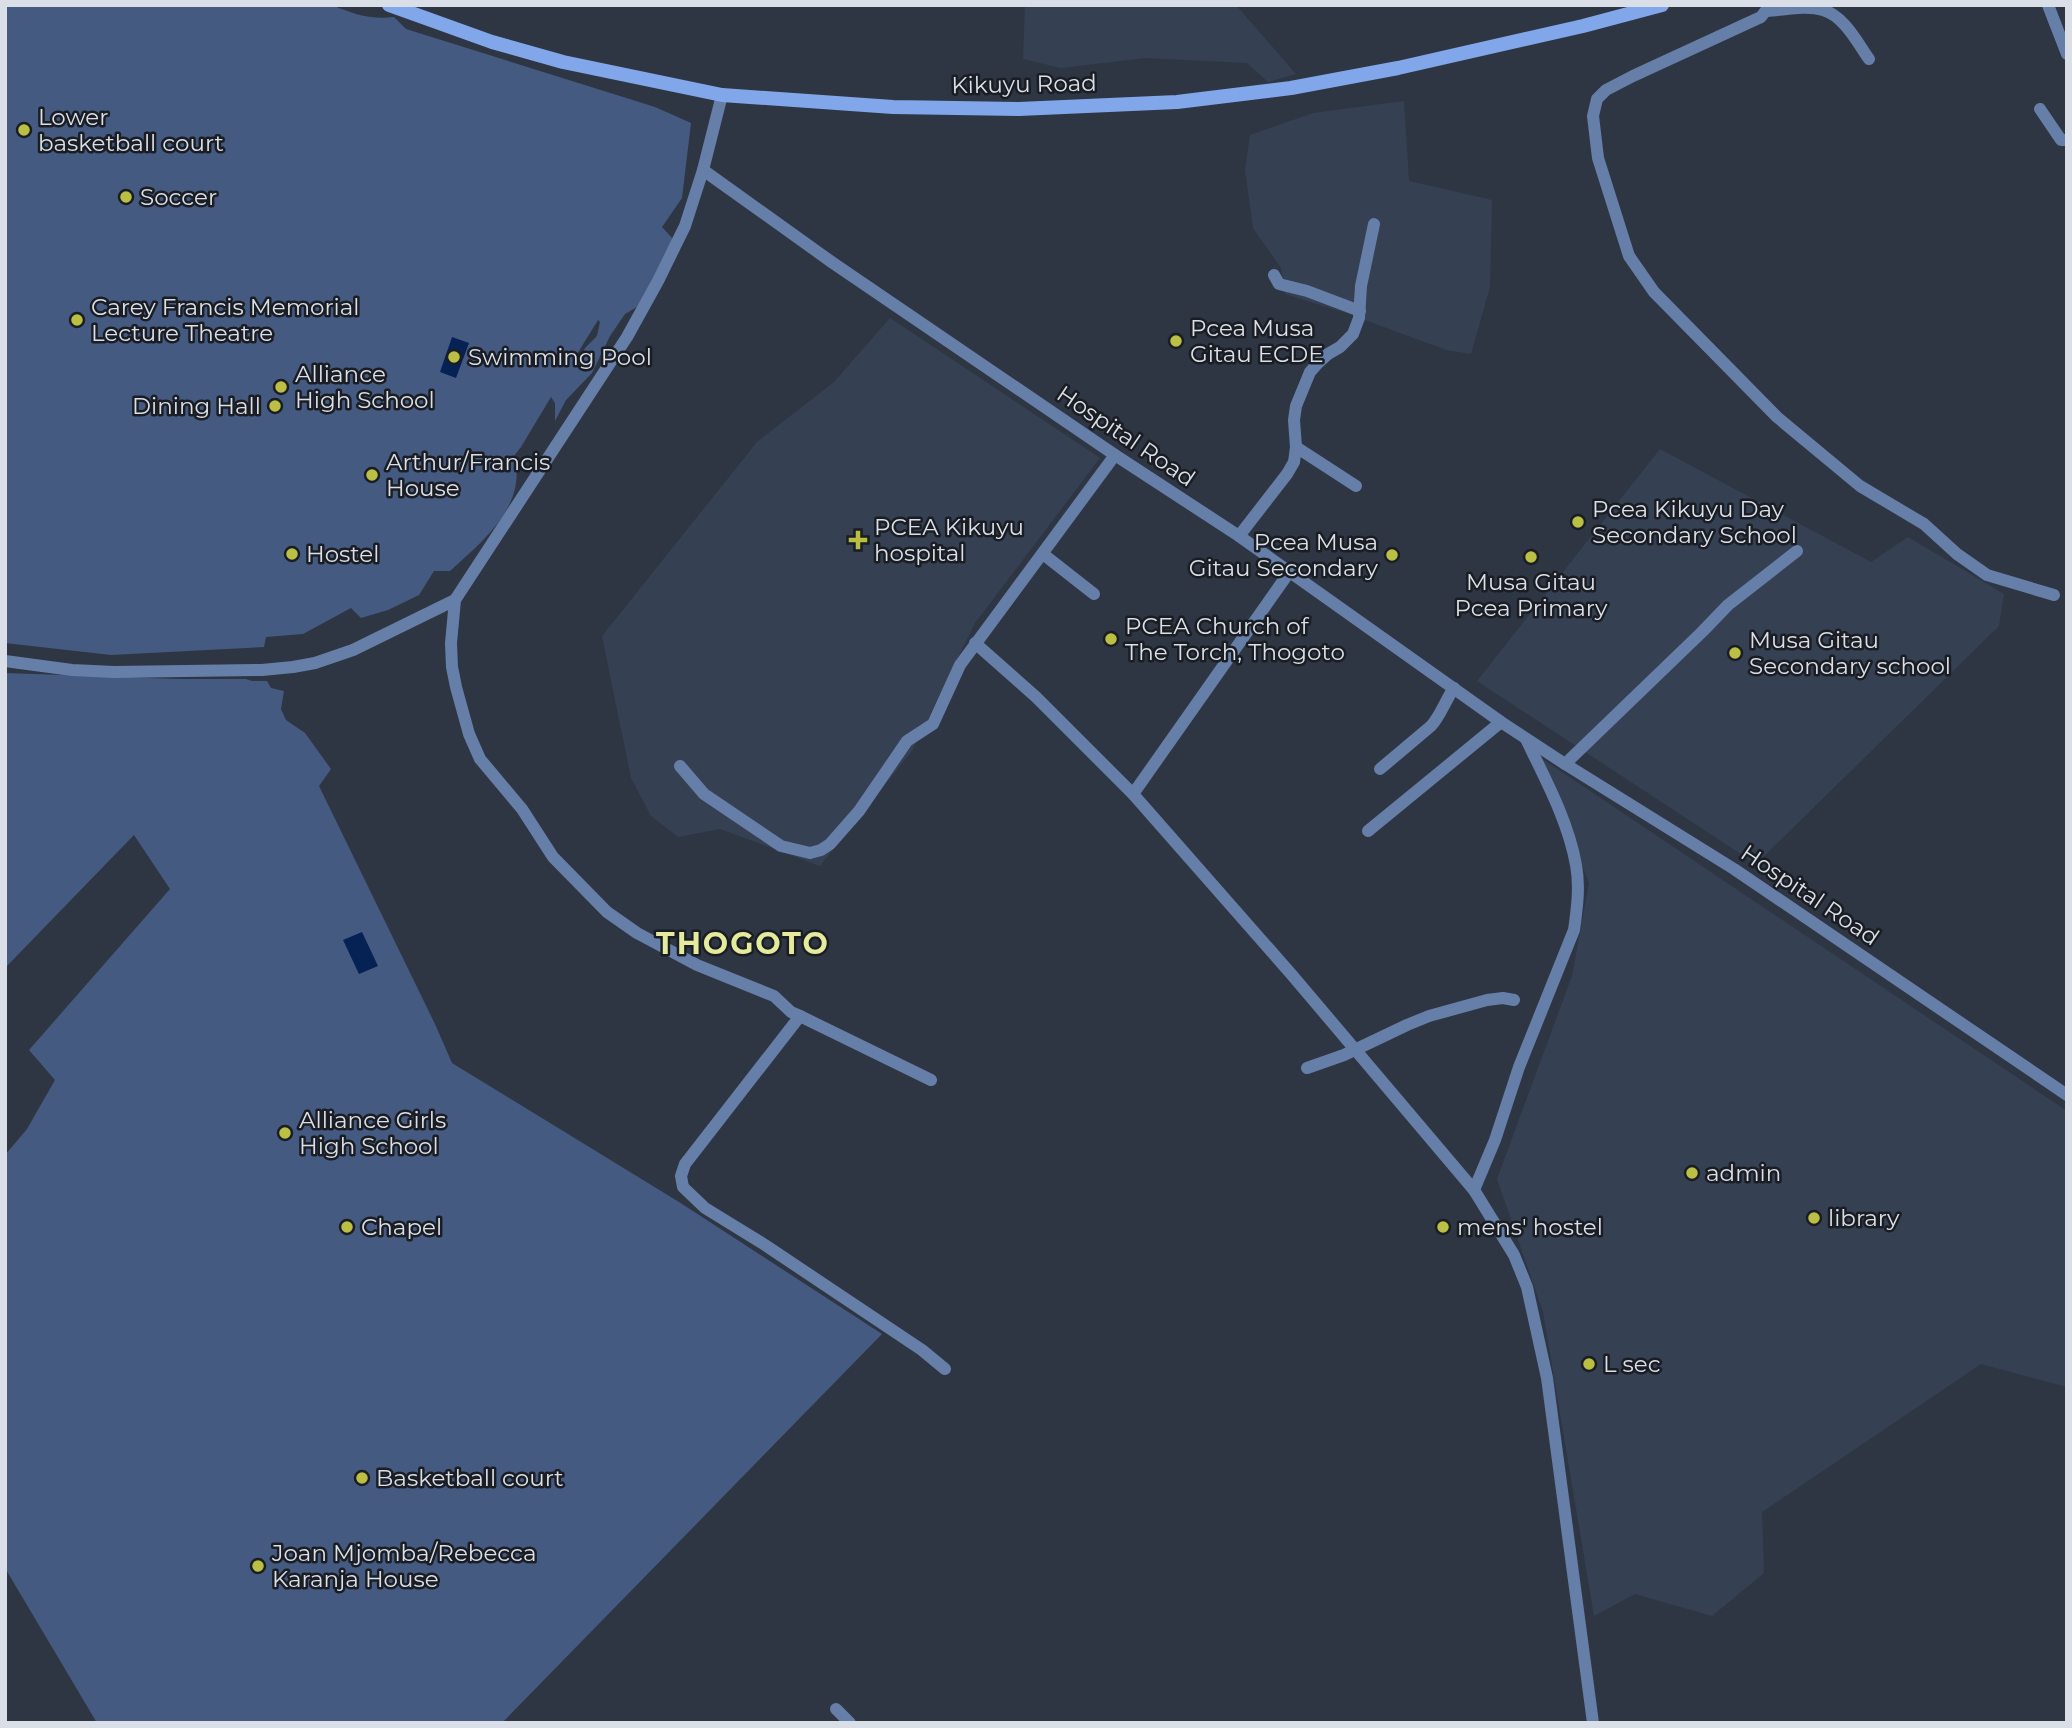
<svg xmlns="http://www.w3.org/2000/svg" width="2072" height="1728" font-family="Montserrat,sans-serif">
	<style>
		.built { fill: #354053 }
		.green { fill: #455a81; fill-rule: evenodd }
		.water { fill: #062154 }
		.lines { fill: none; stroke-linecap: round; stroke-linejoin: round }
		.street { stroke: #667fa9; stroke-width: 12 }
		.secondary { stroke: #81a7ea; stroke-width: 14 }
		.poi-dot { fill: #bbc044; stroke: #1a1d23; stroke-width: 2.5 }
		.labels { text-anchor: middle; stroke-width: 5; stroke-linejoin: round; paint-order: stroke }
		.street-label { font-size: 23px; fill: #dadfe7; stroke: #1a1d23 }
		.poi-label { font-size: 23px; fill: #dadfe7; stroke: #1a1d23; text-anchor: start }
		.district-label { font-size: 30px; font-weight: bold; letter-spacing: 2px; fill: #e5ea9c; stroke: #1a1d23 }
	</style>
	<rect width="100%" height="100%" fill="#2e3643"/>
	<g class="built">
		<polygon points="1025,5 1236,5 1296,74 1268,82 1247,63 1145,58 1061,68 1023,59"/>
		<polygon points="1404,101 1409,181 1492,200 1490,287 1471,354 1446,350 1346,313 1285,294 1281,268 1253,228 1245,170 1250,135 1313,113"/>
		<polygon points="890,318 1100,458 975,623 912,751 820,866 720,829 678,837 651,816 631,778 602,636 757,442 834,382"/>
		<polygon points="1660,449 1871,562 1908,537 2004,594 1999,626 1756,864 1477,681"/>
		<polygon points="1541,758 2067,1111 2067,1387 1981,1364 1762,1512 1764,1573 1712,1616 1635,1594 1594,1616 1543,1312 1497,1179 1572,976 1589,883"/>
	</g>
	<g class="green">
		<path d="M5 5H332C353 14 371 20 394 17L406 29 655 107 691 123 682 198 662 227 673 239 650 286 637 307 625 314 610 336 592 373 566 400 555 421V403L551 397 521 447 514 456C528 505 483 541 450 571H434L419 595 388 610 361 618 351 608 303 634 266 637 264 647 111 655 5 643ZM598 320 600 322 597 336 585 348 580 360 574 359Z"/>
		<polygon points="5,673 178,679 246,679 252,681 267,681 271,688 284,691 281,709 286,720 305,733 331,769 319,786 435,1024 452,1063 679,1202 882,1334 502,1723 97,1723 5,1568 5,1155 27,1129 55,1080 29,1050 170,889 134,835 5,968"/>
	</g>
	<g class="water">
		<polygon points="452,337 469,343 456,378 440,372"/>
		<polygon points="362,932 378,966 359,974 343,940"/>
	</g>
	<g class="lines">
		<g class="street">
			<polyline points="1770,5 1761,17 1633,76 1606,90 1597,99 1593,116 1598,158 1629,256 1654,292 1777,417 1860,486 1924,524 1957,554 1987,575 2054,595"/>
			<polyline points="2048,5 2067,54"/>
			<path d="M1767 11C1785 10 1806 5 1823 10 1844 16 1857 42 1869 59"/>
			<polyline points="2040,109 2061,140 2067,140"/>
			<polyline points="703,170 833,263 1115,455 1239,536 1501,722 1565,764 1734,869 2067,1095"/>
			<polyline points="1274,275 1279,284 1307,291 1360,311"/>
			<polyline points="1296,447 1356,486"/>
			<polyline points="1239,536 1287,474 1294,462 1296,447 1294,420 1296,406 1310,372 1318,363 1328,354 1340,347 1353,334 1359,318 1361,286 1374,224"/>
			<polyline points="1043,554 1094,594"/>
			<polyline points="455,600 451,643 452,667 456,687 469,734 480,759 522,809 553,857 607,912 637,933 697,965 774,996 791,1012 800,1016"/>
			<polyline points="975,643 1036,697 1133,794 1292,975 1474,1190 1514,1255 1527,1287 1547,1378 1593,1723"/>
			<polyline points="5,661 72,670 114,672 262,670 293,667 315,663 353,650 455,600 627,337 658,281 685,226 703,170 722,95"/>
			<polyline points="1565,764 1703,631 1728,605 1797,551"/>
			<polyline points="680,766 704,794 781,846 810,853 821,850 830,844 859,811 907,741 933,724 960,665 1115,455"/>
			<path d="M1380 769 1431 726C1441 715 1445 701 1454 688"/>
			<polyline points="1133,794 1290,571"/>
			<polyline points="1368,831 1501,722"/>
			<polyline points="1307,1068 1344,1055 1407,1025 1429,1016 1487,1000 1503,998 1514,1000"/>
			<polyline points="931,1080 800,1016 685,1164 681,1176 683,1187 705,1208 765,1245 922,1350 945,1369"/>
			<path d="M1474 1190 1495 1140 1519 1067 1574 930C1577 909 1580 886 1576 865 1568 820 1545 779 1526 739"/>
			<polyline points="836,1709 850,1723"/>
		</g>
		<polyline class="secondary" points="389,5 492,42 563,62 722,95 893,107 1019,109 1177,102 1291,88 1398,68 1583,26 1662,5"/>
	</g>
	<g class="poi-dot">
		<circle cx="24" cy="130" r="7"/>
		<circle cx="126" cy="197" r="7"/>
		<circle cx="77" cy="320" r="7"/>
		<circle cx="1176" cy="341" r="7"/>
		<circle cx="454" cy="357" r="7"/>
		<circle cx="281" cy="387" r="7"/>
		<circle cx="275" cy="406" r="7"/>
		<circle cx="372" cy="475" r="7"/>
		<circle cx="1578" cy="522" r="7"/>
		<path d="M854.5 529.5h7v7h7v7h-7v7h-7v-7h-7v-7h7z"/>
		<circle cx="292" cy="554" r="7"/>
		<circle cx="1392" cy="555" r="7"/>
		<circle cx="1531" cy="557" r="7"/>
		<circle cx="1111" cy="639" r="7"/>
		<circle cx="1735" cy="653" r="7"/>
		<circle cx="285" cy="1133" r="7"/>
		<circle cx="1692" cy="1173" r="7"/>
		<circle cx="1814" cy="1218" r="7"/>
		<circle cx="347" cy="1227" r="7"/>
		<circle cx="1443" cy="1227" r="7"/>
		<circle cx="1589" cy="1364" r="7"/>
		<circle cx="362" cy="1478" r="7"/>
		<circle cx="258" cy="1566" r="7"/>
	</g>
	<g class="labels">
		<g class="street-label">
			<text transform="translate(1024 84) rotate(-1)" y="8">Kikuyu Road</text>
			<text transform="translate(1126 436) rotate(34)" y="8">Hospital Road</text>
			<text transform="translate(1810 895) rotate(34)" y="8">Hospital Road</text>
		</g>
		<g class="poi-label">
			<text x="38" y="125">Lower<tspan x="38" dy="26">basketball court</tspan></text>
			<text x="140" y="205">Soccer</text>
			<text x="91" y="315">Carey Francis Memorial<tspan x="91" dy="26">Lecture Theatre</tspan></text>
			<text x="1190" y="336">Pcea Musa<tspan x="1190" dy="26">Gitau ECDE</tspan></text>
			<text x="468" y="365">Swimming Pool</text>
			<text x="295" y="382">Alliance<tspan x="295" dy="26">High School</tspan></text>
			<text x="261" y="414" text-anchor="end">Dining Hall</text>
			<text x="386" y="470">Arthur/Francis<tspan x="386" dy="26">House</tspan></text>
			<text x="1592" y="517">Pcea Kikuyu Day<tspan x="1592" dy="26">Secondary School</tspan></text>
			<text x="874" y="535">PCEA Kikuyu<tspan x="874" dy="26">hospital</tspan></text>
			<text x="1378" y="550" text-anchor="end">Pcea Musa<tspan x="1378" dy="26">Gitau Secondary</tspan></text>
			<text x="306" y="562">Hostel</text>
			<text x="1531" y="590" text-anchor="middle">Musa Gitau<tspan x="1531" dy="26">Pcea Primary</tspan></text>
			<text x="1125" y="634">PCEA Church of<tspan x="1125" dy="26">The Torch, Thogoto</tspan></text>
			<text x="1749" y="648">Musa Gitau<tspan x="1749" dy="26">Secondary school</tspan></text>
			<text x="299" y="1128">Alliance Girls<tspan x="299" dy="26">High School</tspan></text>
			<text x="1706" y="1181">admin</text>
			<text x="1828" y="1226">library</text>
			<text x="361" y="1235">Chapel</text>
			<text x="1457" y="1235">mens' hostel</text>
			<text x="1603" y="1372">L sec</text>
			<text x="376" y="1486">Basketball court</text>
			<text x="272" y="1561">Joan Mjomba/Rebecca<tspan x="272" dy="26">Karanja House</tspan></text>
		</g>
		<g class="district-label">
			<text x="743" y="954">THOGOTO</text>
		</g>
	</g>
	<rect width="2072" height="1728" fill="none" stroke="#dadfe7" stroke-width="14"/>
</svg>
